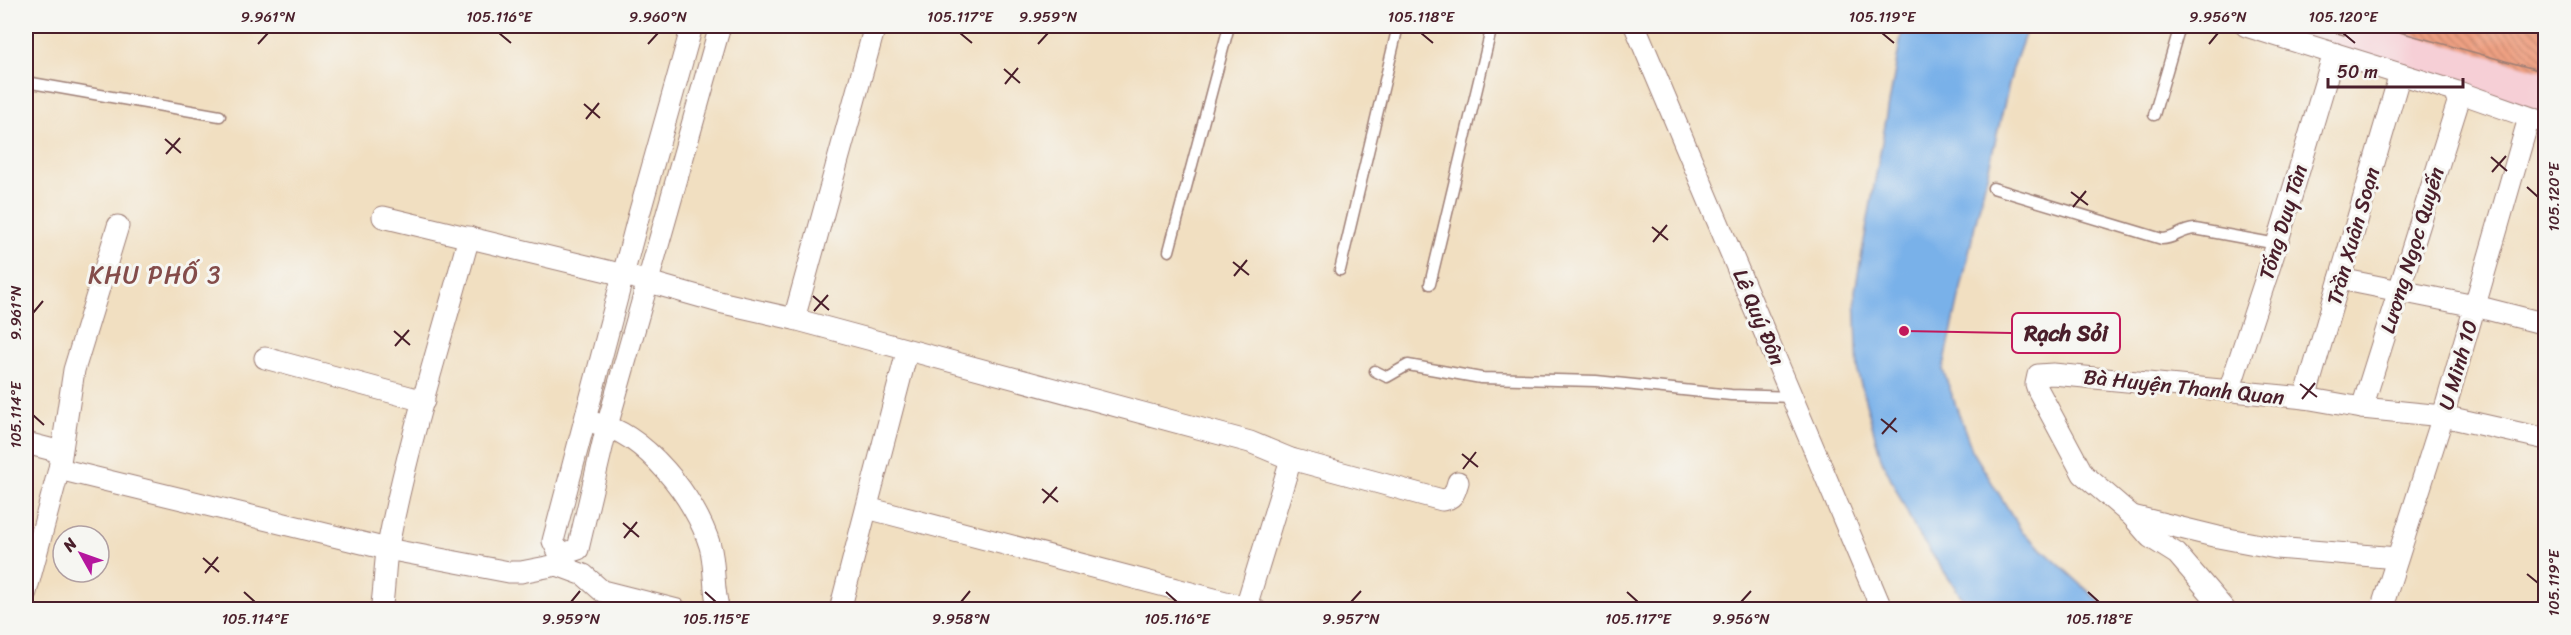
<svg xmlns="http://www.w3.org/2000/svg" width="2571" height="635" font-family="Sriracha,sans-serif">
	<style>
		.built { fill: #f6cfd6 }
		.water { fill: #79b1e9; stroke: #62688a; stroke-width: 1.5 }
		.building { fill: url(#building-back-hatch) }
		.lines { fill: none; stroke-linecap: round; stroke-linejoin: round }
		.service-casing { stroke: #9e7f76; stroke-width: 13 }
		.minor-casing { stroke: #9e7f76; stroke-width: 23 }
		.service { stroke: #fff; stroke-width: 10 }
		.minor { stroke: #fff; stroke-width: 21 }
		.ticks { fill: none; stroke: #4a1f2b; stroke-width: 2 }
		.labels { text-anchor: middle; stroke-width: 6; stroke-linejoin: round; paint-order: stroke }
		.street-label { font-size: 21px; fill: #4a1f2b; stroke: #f6f6f2 }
		.quarter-label { font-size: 24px; letter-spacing: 1.5px; fill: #844c4a; stroke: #f6f6f2 }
		.leader { fill: none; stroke: #c2185b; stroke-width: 2 }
		.callout-dot { fill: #c2185b; stroke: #f6f6f2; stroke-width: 2 }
		.callout { fill: #f6f6f2; stroke: #c2185b; stroke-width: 2 }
		.callout-label { font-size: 22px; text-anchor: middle; font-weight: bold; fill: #4a1f2b }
		.neatline { fill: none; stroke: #4a1f2b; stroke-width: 2 }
		.ticks-label { font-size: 15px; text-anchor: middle; fill: #4a1f2b }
	</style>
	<defs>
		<pattern id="building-back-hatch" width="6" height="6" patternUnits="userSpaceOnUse" patternTransform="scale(1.5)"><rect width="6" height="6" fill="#efa183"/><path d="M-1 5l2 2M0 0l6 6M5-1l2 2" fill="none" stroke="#c4836b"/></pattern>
	</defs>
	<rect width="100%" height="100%" fill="#f6f6f2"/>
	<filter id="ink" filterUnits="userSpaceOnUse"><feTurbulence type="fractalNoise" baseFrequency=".0167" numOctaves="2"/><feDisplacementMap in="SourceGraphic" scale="12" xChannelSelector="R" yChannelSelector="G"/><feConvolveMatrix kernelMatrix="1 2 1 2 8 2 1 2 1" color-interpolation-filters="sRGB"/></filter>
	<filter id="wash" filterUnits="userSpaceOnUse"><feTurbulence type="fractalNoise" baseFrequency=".008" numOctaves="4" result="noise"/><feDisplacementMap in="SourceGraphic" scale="24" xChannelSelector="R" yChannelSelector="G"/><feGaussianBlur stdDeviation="1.35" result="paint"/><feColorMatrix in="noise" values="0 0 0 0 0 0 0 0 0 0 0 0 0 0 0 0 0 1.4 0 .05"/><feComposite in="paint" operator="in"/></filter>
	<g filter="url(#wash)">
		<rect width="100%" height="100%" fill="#f1dfc1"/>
		<polygon class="built" points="2256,26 2545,26 2545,114"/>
		<polygon class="water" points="1903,26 2028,26 2013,68 1975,225 1943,370 1972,450 2021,530 2108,609 1970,609 1916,531 1881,458 1858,374 1855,291"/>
		<g id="blocks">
			<g class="building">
				<polygon points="2314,26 2346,26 2344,35"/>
				<polygon points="2385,26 2536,26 2546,28 2546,58 2542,71 2385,28"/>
			</g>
		</g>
	</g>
	<g filter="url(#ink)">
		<use href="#blocks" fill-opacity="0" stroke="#9e7f76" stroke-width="1.5"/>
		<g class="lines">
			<g class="service-casing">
				<g id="service">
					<polyline points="26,82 220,116"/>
					<polyline points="2154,115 2180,26"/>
					<path d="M1993 188 2162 239C2175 239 2180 230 2195 229L2277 244"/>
					<polyline points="1169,251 1229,26"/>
					<polyline points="1340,270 1398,26"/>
					<polyline points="1430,284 1492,26"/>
					<polyline points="1375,371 1387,377 1408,365 1481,378 1596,381 1731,395 1793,397"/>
				</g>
			</g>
			<g class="minor-casing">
				<g id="minor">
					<polyline points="1635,26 1882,610"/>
					<polyline points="2246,26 2461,93 2546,123"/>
					<path d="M383 217 624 275 719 302 794 319 1250 442 1291 459 1442 500C1454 499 1455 492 1458 482"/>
					<polyline points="2340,279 2475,306 2546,324"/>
					<polyline points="794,319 875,26"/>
					<polyline points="265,358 424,401"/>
					<polyline points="2229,391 2277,244 2334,53"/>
					<polyline points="2305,398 2400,74"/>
					<polyline points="2362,408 2461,93"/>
					<path d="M595 423C645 433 696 499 710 546 716 567 712 589 719 610"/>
					<polyline points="26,443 61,452"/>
					<polyline points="59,469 387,549 509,572 521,572 557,565 584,575 602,591 677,610"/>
					<polyline points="867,508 1256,610"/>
					<polyline points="2132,516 2218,537 2276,548 2397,558"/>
					<polyline points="560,555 578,549 607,426 720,26"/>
					<polyline points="557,565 560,555 553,541 638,218 692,26"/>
					<polyline points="26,592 59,469 74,370 118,226"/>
					<path d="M381 610C385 589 384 567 388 546 408 442 441 340 469 237"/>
					<polyline points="840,610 907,352"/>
					<polyline points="1245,610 1291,459"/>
					<polyline points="2225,610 2177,554 2150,537 2132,516 2083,474 2038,390 2036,384 2038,375 2053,374 2305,398 2362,408 2443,416 2546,439"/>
					<polyline points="2381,610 2443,416 2529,118"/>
				</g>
			</g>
			<use href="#service" class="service"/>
			<use href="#minor" class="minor"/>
		</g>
	</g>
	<path class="ticks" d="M499 33 511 43M960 33 972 43M1421 33 1433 43M1882 33 1894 43M2343 33 2355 43M258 44 268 33M648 44 658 33M1038 44 1048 33M2209 44 2218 33M1004 69 1020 83M1005 84 1018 68M584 104 600 118M586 119 599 103M165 139 181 153M166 154 180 138M2491 157 2507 171M2492 172 2506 156M2527 187 2538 197M2071 192 2088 205M2073 207 2086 191M1652 227 1668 240M1653 242 1667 225M1233 262 1249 275M1234 276 1247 260M813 296 829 310M814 311 828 295M33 313 43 301M394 331 410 345M395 346 409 330M2300 384 2317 397M2302 399 2315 383M33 415 44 425M1881 419 1897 432M1882 434 1896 418M1462 454 1478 467M1463 469 1476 452M1042 489 1058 502M1043 503 1057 487M623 523 639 537M624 538 637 522M203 558 219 572M205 573 218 557M2527 574 2538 583M244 592 255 602M705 592 716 602M1166 592 1177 602M1627 592 1638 602M2088 592 2099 602M571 602 580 591M961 602 970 591M1351 602 1361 591M1741 602 1751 591"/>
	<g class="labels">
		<g class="street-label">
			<text transform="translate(2283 222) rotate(-73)" y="7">Tống Duy Tân</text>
			<text transform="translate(2353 236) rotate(-74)" y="7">Trần Xuân Soạn</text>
			<text transform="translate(2412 250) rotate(-73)" y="7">Lương Ngọc Quyến</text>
			<text transform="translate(1759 317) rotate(67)" y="7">Lê Quý Đôn</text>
			<text transform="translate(2458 365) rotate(-74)" y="7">U Minh 10</text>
			<text transform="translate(2184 387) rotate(6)" y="7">Bà Huyện Thanh Quan</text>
		</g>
		<g class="quarter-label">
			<text x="155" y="283">KHU PHỐ 3</text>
		</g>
	</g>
	<path class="leader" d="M1904 331L2012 333"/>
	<circle class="callout-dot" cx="1904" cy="331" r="6"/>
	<rect class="callout" x="2012" y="313" width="108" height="40" rx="6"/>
	<g class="callout-label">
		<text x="2066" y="341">Rạch Sỏi</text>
	</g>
	<rect width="2571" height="635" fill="none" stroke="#f6f6f2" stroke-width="66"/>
	<g transform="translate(81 554) rotate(310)"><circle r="28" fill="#f6f6f2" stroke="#b1a0a2" stroke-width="1.5"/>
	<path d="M0-4.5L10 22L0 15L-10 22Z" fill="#b5179e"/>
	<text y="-9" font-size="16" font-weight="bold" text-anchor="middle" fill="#4a1f2b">N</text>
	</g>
	<path d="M2328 78v9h135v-9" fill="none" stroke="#4a1f2b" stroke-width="3"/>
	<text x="2337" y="78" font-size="18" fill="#4a1f2b" stroke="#f6f6f2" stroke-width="4.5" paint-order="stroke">50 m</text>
	<rect x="33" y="33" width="2505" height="569" class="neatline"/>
	<g class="ticks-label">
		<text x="268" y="22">9.961°N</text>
		<text x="499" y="22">105.116°E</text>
		<text x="658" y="22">9.960°N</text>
		<text x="960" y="22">105.117°E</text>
		<text x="1048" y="22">9.959°N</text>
		<text x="1421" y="22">105.118°E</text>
		<text x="1882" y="22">105.119°E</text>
		<text x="2218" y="22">9.956°N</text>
		<text x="2343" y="22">105.120°E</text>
		<text transform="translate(2554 197) rotate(-90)" y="5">105.120°E</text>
		<text transform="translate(16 313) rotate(-90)" y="5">9.961°N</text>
		<text transform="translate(16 415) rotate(-90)" y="5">105.114°E</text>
		<text transform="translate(2554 583) rotate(-90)" y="5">105.119°E</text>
		<text x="255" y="624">105.114°E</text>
		<text x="571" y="624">9.959°N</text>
		<text x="716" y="624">105.115°E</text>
		<text x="961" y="624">9.958°N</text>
		<text x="1177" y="624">105.116°E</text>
		<text x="1351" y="624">9.957°N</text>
		<text x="1638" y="624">105.117°E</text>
		<text x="1741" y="624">9.956°N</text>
		<text x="2099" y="624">105.118°E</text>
	</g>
</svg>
